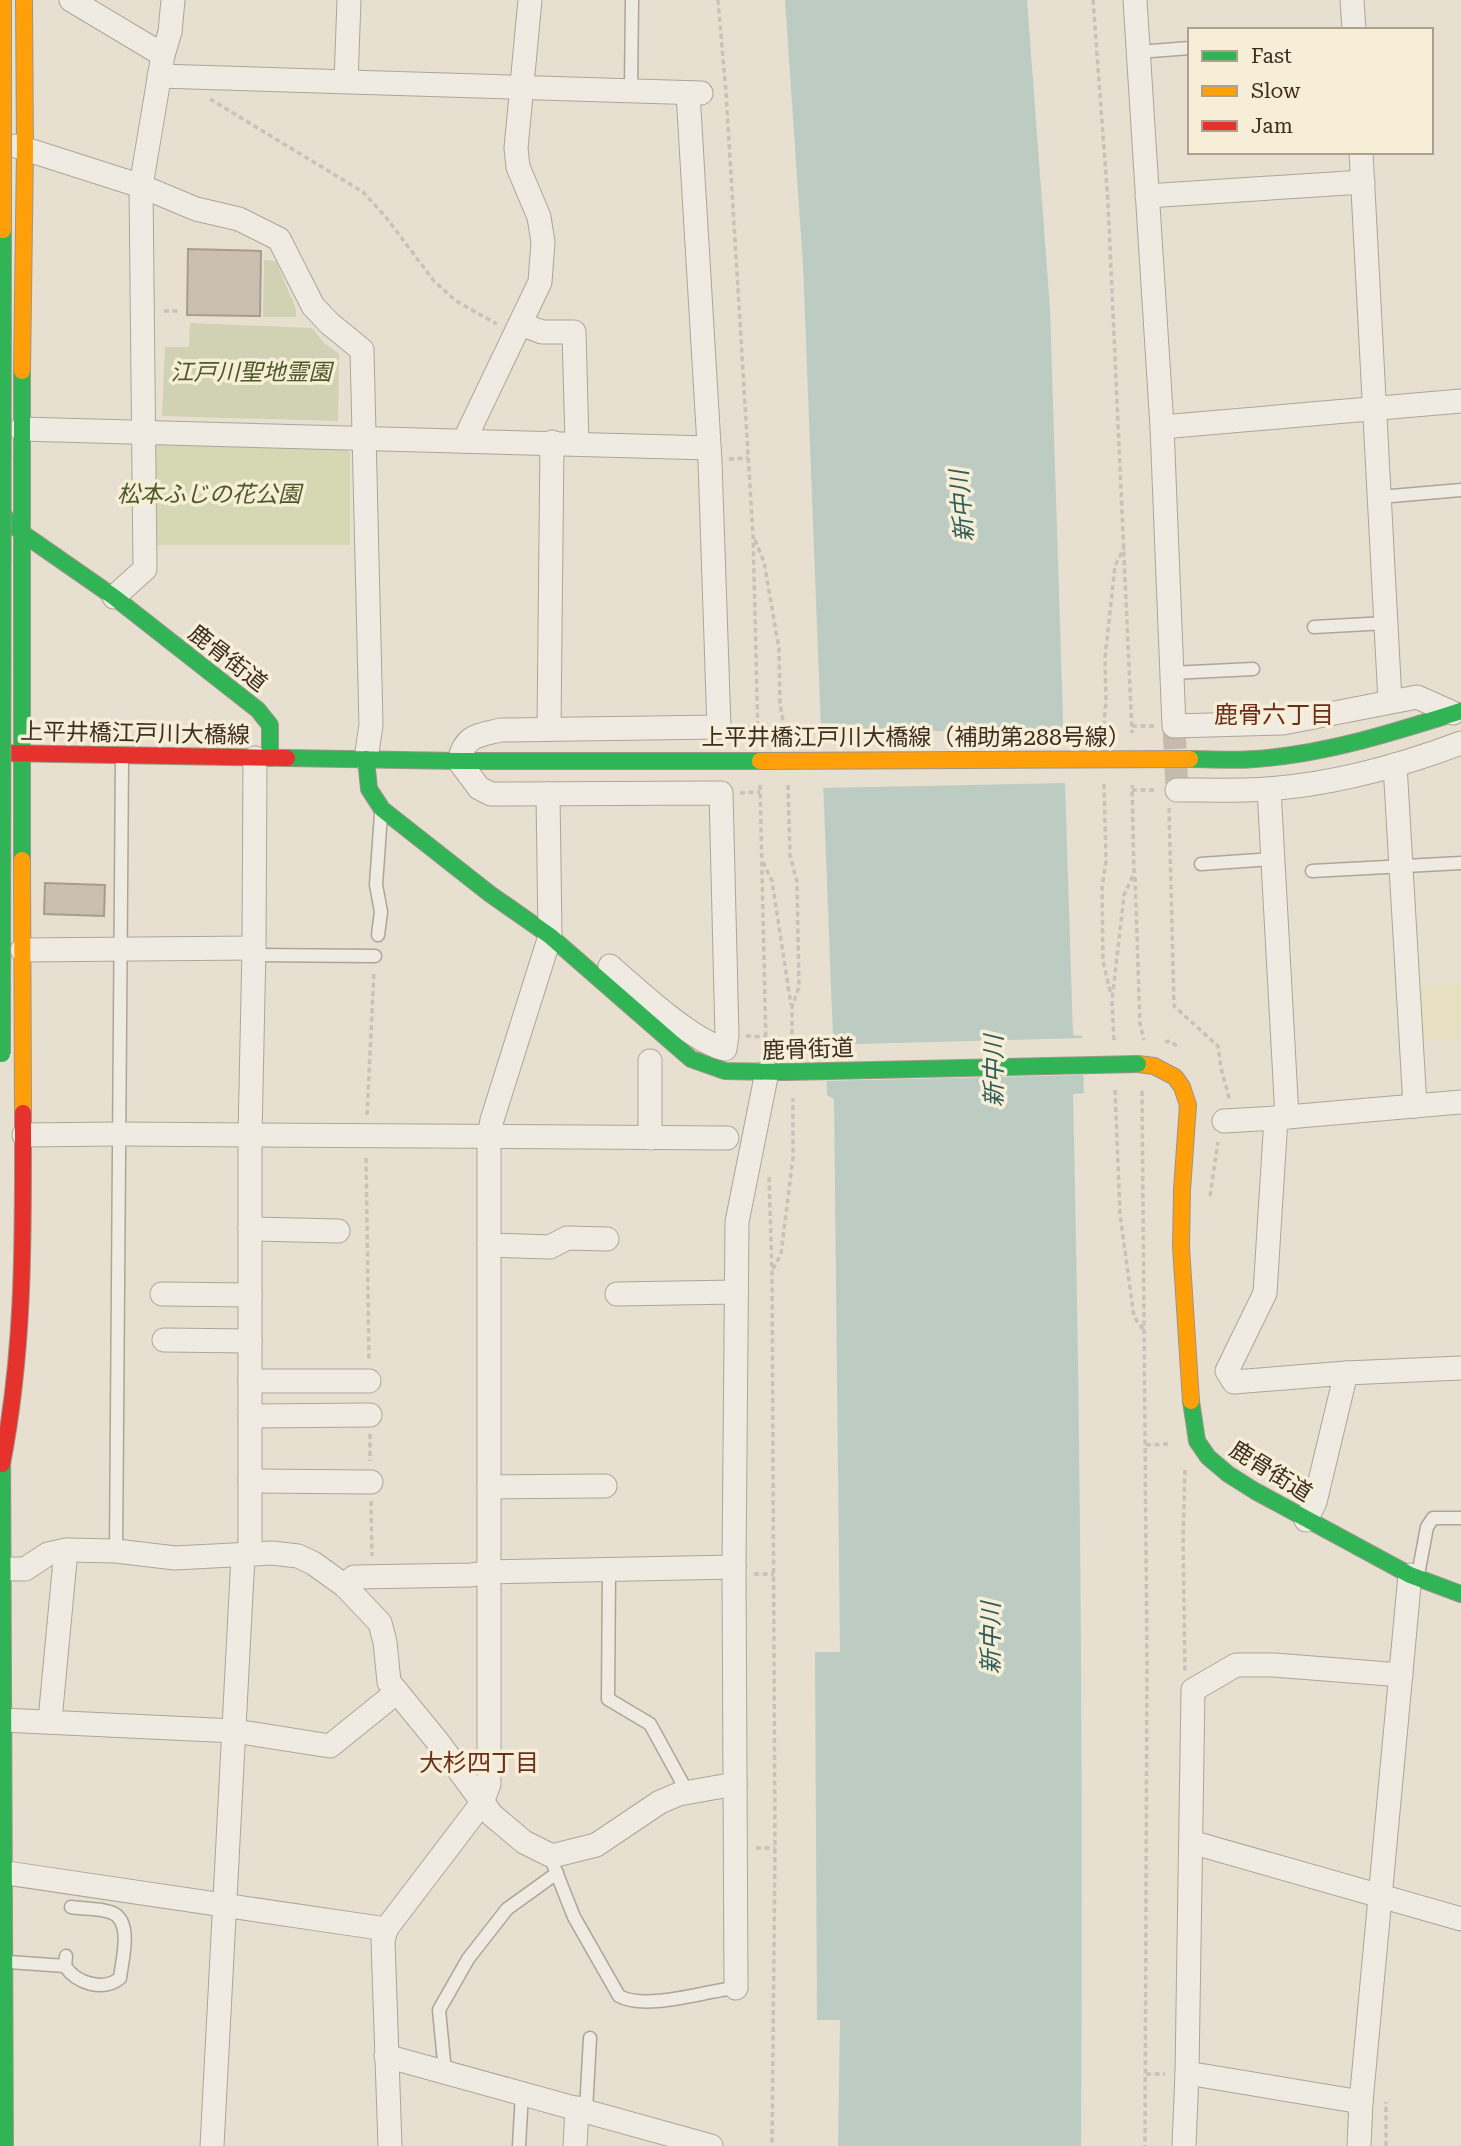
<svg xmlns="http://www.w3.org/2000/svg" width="1461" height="2146" font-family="'Roboto Serif','Noto Sans JP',serif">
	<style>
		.farmland { fill: #e6dfc2 }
		.green { fill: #d6d7b3 }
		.cemetery { fill: #d1d1b3 }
		.water { fill: #bcccc2 }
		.pier { fill: #e7e0d1 }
		.building { fill: #cbbfb2; stroke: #a89c90; stroke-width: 2 }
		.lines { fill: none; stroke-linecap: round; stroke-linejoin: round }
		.street-tunnel { stroke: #c5bcae; stroke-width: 23; stroke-dasharray: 23 11; stroke-linecap: butt }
		.lane-casing { stroke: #ada599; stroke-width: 15 }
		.street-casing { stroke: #ada599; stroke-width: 25 }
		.fast-casing { stroke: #9c958a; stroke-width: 18 }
		.slow-casing { stroke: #9c958a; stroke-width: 18 }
		.jam-casing { stroke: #9c958a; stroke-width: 18 }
		.path { stroke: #c8c2b9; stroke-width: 3.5; stroke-dasharray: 5 3.5; stroke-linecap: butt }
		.lane { stroke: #efebe3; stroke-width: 12 }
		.street { stroke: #efebe3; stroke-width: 23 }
		.fast { stroke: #30b455; stroke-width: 16 }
		.slow { stroke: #ff9f0a; stroke-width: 16 }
		.jam { stroke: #e5322d; stroke-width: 16 }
		.fast-bridge-casing { stroke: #9c958a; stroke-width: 18; stroke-linecap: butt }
		.slow-bridge-casing { stroke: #9c958a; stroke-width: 18; stroke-linecap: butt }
		.fast-bridge { stroke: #30b455; stroke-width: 16 }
		.slow-bridge { stroke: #ff9f0a; stroke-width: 16 }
		.labels { text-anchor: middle; stroke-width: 7; stroke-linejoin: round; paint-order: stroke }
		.park-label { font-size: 23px; font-style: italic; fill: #4d5a26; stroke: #f7eed8 }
		.street-label { font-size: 23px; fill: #3d2e20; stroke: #f7eed8 }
		.water-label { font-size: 24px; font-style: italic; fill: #2f5d5a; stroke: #f7eed8 }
		.neighbourhood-label { font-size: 24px; fill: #6b2e1e; stroke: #f7eed8 }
	</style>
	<rect width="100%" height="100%" fill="#e7e0d1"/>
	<polygon class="farmland" points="1461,984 1461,1038 1421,1040 1418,986"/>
	<polygon class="green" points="158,441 342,447 350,453 350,545 154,545 152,451"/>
	<g class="cemetery">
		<polygon points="264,260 276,261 296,309 296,317 263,317"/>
		<polygon points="190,323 312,328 324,343 339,354 338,421 162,416 165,347 189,347"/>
	</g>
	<path class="water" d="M785 0H1027L1050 309 1073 1035 1082 1036 1084 1093 1073 1094C1081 1444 1083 1795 1081 2146H838L840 2020H817L815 1652H840L834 1099 827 1095 825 1037H833L803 265Z"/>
	<g class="pier">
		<polygon points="1066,730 1068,783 820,788 818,732"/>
		<polygon points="1086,1038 1087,1075 823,1081 822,1045"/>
	</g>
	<g class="building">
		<polygon points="188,249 261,251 260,316 187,315"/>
		<polygon points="45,883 105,885 104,916 44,914"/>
	</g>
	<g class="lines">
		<polyline class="street-tunnel" points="1174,726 1177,790"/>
		<g class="lane-casing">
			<g id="lane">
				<polyline points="1138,52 1190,48"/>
				<polyline points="631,91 632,0"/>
				<polyline points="1380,497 1461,490"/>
				<polyline points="1314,627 1386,623"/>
				<polyline points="1171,673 1253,669"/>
				<polyline points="1201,864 1273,859"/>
				<polyline points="1312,871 1461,863"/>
				<polyline points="378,935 381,912 376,885 381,814"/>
				<polyline points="254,955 375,956"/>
				<polyline points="116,1551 122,757"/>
				<polyline points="609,1569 608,1699 650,1724 684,1786 685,1793"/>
				<polyline points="1418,1575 1427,1527 1433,1518 1461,1518"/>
				<path d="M549 1854 574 1917 619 1996C647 2011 703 1991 736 1988"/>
				<polyline points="9,1962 65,1966 66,1956"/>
				<path d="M65 1966C76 1983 103 1992 120 1978 122 1960 134 1919 110 1912 99 1908 83 1909 71 1907"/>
				<polyline points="445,2072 439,2010 468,1959 507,1909 557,1873"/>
				<polyline points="586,2110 590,2038"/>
				<polyline points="519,2146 522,2093"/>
			</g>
		</g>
		<g class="street-casing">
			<g id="street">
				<polyline points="71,0 163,55"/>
				<polyline points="1135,0 1162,427 1174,726 1283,723 1417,697 1453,713"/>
				<polyline points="1352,0 1354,30"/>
				<polyline points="159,76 701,93"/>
				<polyline points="346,81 349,0"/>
				<polyline points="16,146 141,186 196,209 239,219 279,239 313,306 329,323 362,350 371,725 366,759"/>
				<polyline points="1361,152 1390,701"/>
				<polyline points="1147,196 1363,182"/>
				<polyline points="521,324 542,332 574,332 577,443"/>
				<polyline points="1162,427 1461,401"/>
				<polyline points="21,429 709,448"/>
				<polyline points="464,441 540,282 543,242 539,217 518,167 516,148 530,0"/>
				<polyline points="114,597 145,569 141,186 163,55 170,32 173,0"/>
				<polyline points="549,729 552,442"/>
				<polyline points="1395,765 1415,1106"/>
				<polyline points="1269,789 1287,1117"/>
				<path d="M1177 790C1207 790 1238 791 1268 789 1334 784 1400 766 1461 743"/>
				<polyline points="22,950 254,948"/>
				<path d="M610 966C636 989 693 1042 725 1049L727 1035 721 793 491 794 479 788 459 761C465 735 477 736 500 730L719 727 710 462 688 93"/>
				<polyline points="1461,1102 1276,1118 1265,1293 1227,1371 1234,1382 1346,1373 1461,1368"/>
				<polyline points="1224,1121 1276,1118"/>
				<polyline points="24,1135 119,1134 727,1138"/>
				<polyline points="650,1138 650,1061"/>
				<polyline points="250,1229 338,1231"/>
				<polyline points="489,1245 550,1247 567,1238 607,1239"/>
				<polyline points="162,1294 250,1295"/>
				<polyline points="617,1294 736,1292"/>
				<polyline points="164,1340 250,1341"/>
				<polyline points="250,1381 369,1381"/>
				<polyline points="250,1416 370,1415"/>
				<polyline points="250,1481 371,1482"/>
				<polyline points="489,1487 605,1486"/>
				<polyline points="1306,1520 1315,1502 1346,1373"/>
				<polyline points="250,1555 250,1135 254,948 255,758"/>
				<polyline points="3,1569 25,1569 48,1554 66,1550 116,1551 175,1558 272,1553 298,1556 313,1563 345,1586 380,1623 385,1642 389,1682 438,1742 492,1815 524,1842 552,1856 596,1845 660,1802 679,1794 735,1784"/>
				<polyline points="345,1586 354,1577 471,1575 489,1572 489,1137 492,1120 550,936 548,794"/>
				<polyline points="2,1720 235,1731 330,1746 397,1692"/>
				<polyline points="50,1720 66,1550"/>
				<polyline points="1191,1842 1461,1919"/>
				<polyline points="0,1872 386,1929 383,1941 390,2146"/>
				<polyline points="386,1929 482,1803 489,1784 489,1572 734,1567"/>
				<polyline points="736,1988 734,1567 737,1222 767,1072"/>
				<polyline points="386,2056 711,2146"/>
				<polyline points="1187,2073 1361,2102"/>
				<polyline points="212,2146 243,1556"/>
				<polyline points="575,2146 577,2108"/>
				<polyline points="1184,2146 1187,2073 1193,1690 1236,1665 1274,1665 1401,1675"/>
				<polyline points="1359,2146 1361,2102 1410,1575"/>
			</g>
		</g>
		<g class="fast-casing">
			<g id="fast">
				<polyline points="22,371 22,860"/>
				<polyline points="4,516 22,533 114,597 258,710 270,725 270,758"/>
				<polyline points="287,758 459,761 760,761"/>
				<polyline points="366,759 369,789 382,809 490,894 550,936 691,1059 725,1071 785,1072"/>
				<path d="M1190 759C1212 759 1234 761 1255 759 1326 754 1394 732 1461 711"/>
				<polyline points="1191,1401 1197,1441 1208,1457 1228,1474 1255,1491 1410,1575 1461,1594"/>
				<polyline points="2,1440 5,2146"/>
			</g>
		</g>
		<g class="slow-casing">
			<g id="slow">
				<polyline points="22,371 25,150 24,0"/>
				<polyline points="22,860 23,1113"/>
				<polyline points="1138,1064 1154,1066 1175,1077 1182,1087 1188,1105 1182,1190 1181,1247 1191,1401"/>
			</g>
		</g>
		<g class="jam-casing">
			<g id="jam">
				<polyline points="0,753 287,758"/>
				<path d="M2 1464C25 1345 23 1233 23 1113"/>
			</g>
		</g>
		<g class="path">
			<polyline points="718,0 726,93 753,535 758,735"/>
			<polyline points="1093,0 1108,203 1132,733"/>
			<polyline points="210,99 363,192 385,216 434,281 456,301 497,324"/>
			<polyline points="164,311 181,311"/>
			<polyline points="729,459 748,458"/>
			<polyline points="755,540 764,562 779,649 780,705 786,735"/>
			<polyline points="1132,726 1155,726"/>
			<polyline points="738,727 758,728"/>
			<polyline points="1103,734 1106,701 1105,658 1115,566 1124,548"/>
			<polyline points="1104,784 1106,861 1102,887 1103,961 1111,995"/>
			<polyline points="760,785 766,1046"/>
			<polyline points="788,785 790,855 797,882 799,987 792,1007 792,1045"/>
			<polyline points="1132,790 1156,790"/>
			<polyline points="740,793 760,792"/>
			<polyline points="1169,808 1174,1006 1218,1046 1221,1068 1230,1101"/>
			<polyline points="763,862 772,881 791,1005"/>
			<polyline points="1135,877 1140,1024 1144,1040"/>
			<polyline points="746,1036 766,1037"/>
			<polyline points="1114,1040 1112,1001 1124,895 1134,874 1132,785"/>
			<polyline points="1165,1042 1170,1041 1180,1048"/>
			<polyline points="1115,1090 1120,1214 1134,1317 1144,1330"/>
			<polyline points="1142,1091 1147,1662 1145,2146"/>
			<polyline points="367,1115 374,972"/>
			<polyline points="366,1158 369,1360"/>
			<polyline points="769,1177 772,1272 775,1848 772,2146"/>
			<polyline points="1210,1196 1218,1142"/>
			<polyline points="773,1269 781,1254 793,1157 793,1098"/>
			<polyline points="370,1434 370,1461"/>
			<polyline points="1146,1445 1171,1444"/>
			<polyline points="1185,1470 1183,1542 1185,1672"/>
			<polyline points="371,1501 372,1556"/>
			<polyline points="754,1574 774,1574"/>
			<polyline points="756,1848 775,1848"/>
			<polyline points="1146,2074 1165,2074"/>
			<polyline points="1386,2146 1386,2102"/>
		</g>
		<use href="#lane" class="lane"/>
		<use href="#street" class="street"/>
		<use href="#fast" class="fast"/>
		<use href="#slow" class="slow"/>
		<use href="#jam" class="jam"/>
		<g class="fast-bridge-casing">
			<g id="fast-bridge">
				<polyline points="2,1054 3,230"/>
				<polyline points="785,1072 1138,1064"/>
			</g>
		</g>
		<g class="slow-bridge-casing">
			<g id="slow-bridge">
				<polyline points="3,230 3,0"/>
				<polyline points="760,761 1190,759"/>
			</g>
		</g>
		<use href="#fast-bridge" class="fast-bridge"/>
		<use href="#slow-bridge" class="slow-bridge"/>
	</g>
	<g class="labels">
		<g class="park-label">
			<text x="251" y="380">江戸川聖地霊園</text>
			<text x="209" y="502">松本ふじの花公園</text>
		</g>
		<g class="street-label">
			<text transform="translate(228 658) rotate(38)" y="8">鹿骨街道</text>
			<text transform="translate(135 733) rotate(1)" y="8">上平井橋江戸川大橋線</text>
			<text x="916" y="745">上平井橋江戸川大橋線（補助第288号線）</text>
			<text transform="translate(808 1049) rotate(-2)" y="8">鹿骨街道</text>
			<text transform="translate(1271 1471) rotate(32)" y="8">鹿骨街道</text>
		</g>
		<g class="water-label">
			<text transform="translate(962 506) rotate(-95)" y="8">新中川</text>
			<text transform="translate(994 1071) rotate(-90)" y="8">新中川</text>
			<text transform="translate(991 1638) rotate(-90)" y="8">新中川</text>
		</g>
		<g class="neighbourhood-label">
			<text x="1274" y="723">鹿骨六丁目</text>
			<text x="479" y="1771">大杉四丁目</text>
		</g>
	</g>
	<rect x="1188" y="28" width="245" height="126" fill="#f7eed8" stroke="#ada18e" stroke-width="2"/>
	<rect x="1202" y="51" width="35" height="10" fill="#30b455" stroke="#ada18e" stroke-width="2"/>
	<text x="1251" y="63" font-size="21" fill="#3d2e20">Fast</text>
	<rect x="1202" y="86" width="35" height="10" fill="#ff9f0a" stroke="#ada18e" stroke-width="2"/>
	<text x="1251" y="98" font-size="21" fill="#3d2e20">Slow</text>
	<rect x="1202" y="121" width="35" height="10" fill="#e5322d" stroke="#ada18e" stroke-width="2"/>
	<text x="1251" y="133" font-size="21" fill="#3d2e20">Jam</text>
</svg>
